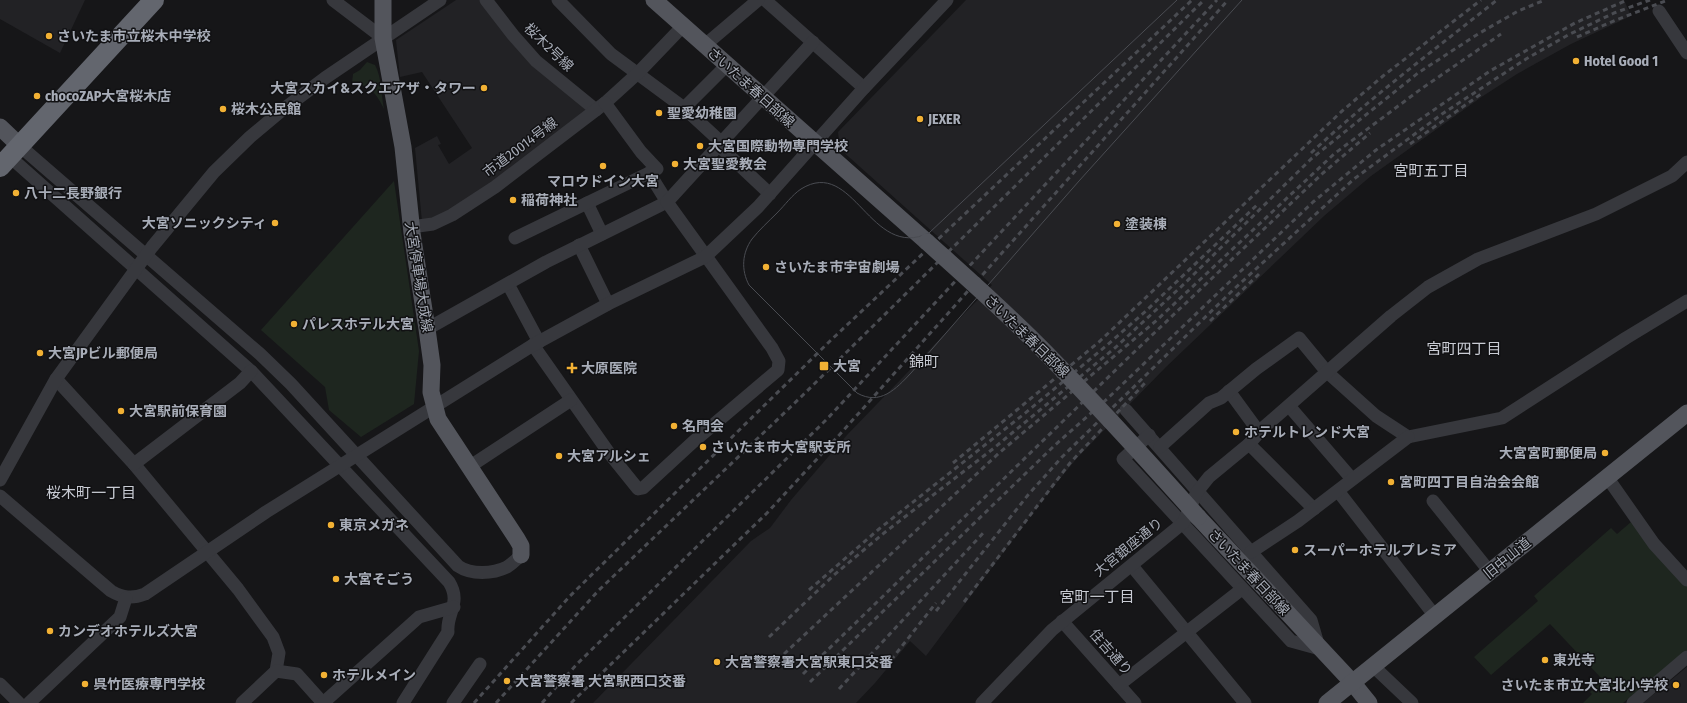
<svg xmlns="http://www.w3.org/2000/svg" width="1687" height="703" font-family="'Fira Sans Condensed','Noto Sans JP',sans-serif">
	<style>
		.built { fill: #222225 }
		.green { fill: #1e261f }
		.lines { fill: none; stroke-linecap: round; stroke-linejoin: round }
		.minor { stroke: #37383d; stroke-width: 13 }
		.major { stroke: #53555c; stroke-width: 17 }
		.highway { stroke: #63666e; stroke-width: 20 }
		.tram { stroke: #4a4c52; stroke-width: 1 }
		.rail { stroke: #4a4c52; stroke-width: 3; stroke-dasharray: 5 4; stroke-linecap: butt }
		.major-bridge { stroke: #53555c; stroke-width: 17 }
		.poi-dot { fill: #f2b134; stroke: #111113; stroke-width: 1.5 }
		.labels { text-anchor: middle; stroke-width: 3; stroke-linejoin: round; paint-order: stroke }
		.poi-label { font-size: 14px; font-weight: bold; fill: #a8adb8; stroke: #111113; text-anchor: start }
		.street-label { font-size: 14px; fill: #a8adb8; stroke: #111113 }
		.neighbourhood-label { font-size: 15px; fill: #c9ccd4; stroke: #111113 }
	</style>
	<rect width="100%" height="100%" fill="#161618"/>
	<g class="built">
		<polygon points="0,0 85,0 60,53 0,19"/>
		<polygon points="456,0 482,0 588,112 458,208 422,222 415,148 437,136 441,144 438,145 449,164 472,148 422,72 400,77 396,40"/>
		<polygon points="966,0 1624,0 1631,16 1571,44 1517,74 1483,96 1371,176 1324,216 1166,367 1078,457 1044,498 926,656 910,641 875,683 856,703 593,703 751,541 770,528 791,500 847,435 992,285 840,149 838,132"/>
		<polygon points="1687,667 1687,703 1643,703"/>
	</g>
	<g class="green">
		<path d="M367 62 375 65C382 78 381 94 384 109 377 94 370 85 352 83L353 74 360 70Z"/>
		<polygon points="394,181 419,351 414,404 361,437 329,410 325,387 261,330"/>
		<polygon points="1631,522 1687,585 1687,650 1623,703 1583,703 1592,694 1590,692 1603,680 1550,624 1491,675 1474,657 1538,601 1534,596 1611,528 1617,534"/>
	</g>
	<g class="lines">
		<g class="minor">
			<polyline points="333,0 383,38"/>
			<polyline points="486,0 513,35 536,61 596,110"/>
			<polyline points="558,0 611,54 684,108 722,143"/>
			<polyline points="765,0 864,88"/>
			<polyline points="1659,11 1687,53"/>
			<polyline points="705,45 758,0"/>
			<polyline points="684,108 727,65"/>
			<path d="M20 146 260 354 291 384 458 566C471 575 493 574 507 567 512 564 517 559 521 555"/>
			<polyline points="719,146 770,194"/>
			<path d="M10 157 251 371 449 582C462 603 446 613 448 632L403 703"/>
			<polyline points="587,203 602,234"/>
			<polyline points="411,227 433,224 452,215 495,187 605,103 638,73 683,26"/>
			<polyline points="515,238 649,173"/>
			<polyline points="579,245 608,304"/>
			<polyline points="508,284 539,342"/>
			<polyline points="427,329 546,262 667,202 649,173 657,169 641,152 605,103"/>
			<polyline points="533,345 609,453 638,489 643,488 693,442 778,370 779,361 772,348 667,202 813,42"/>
			<polyline points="56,379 134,464 238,589 273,637 279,653 276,671"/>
			<polyline points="1229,391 1259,432"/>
			<polyline points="1289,406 1352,479"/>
			<polyline points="1126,410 1311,620 1318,644"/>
			<polyline points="1149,435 1123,459 1291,641 1320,649"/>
			<polyline points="1249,444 1314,509"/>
			<polyline points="1160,447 1209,403 1221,398 1256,369 1299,338 1327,372 1376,416 1408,437 1502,418 1626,338 1687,301"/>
			<polyline points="134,464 240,383 251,371"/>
			<polyline points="469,467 571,400"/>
			<polyline points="1607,477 1654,544 1687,580"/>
			<polyline points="0,480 56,379 152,247 214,172 250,137 281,111 325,78 440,0"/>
			<polyline points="1338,491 1435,616"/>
			<path d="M0 496 111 591C123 598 132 599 145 594L266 512 533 345 608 304 705 257 758 207 864 88 947 0"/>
			<polyline points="1433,501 1490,572"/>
			<polyline points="1251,552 1298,521 1408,437"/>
			<polyline points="1132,566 1245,703"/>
			<polyline points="1062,621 1135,703"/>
			<polyline points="1373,666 1412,703"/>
			<polyline points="0,684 19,703"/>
			<polyline points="1119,685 1242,589"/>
			<polyline points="29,703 120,617 126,598"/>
			<polyline points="242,703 276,671 297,674 323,703"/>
			<polyline points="323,703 419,617 454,607"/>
			<polyline points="453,703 480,664"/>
			<polyline points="982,703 1052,630 1183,523 1197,492 1209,477 1249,444 1263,428 1391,316 1428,287 1478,259 1596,214 1672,176 1687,162"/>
			<polyline points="1633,703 1687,657"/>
		</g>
		<g class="major">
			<polyline points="383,0 383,38 403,147 412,233 427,329 432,365 431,392 438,419 517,539 521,546 521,555"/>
			<polyline points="654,0 927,242"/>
			<polyline points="0,127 20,146"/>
			<polyline points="1198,517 1352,682 1369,703"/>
			<polyline points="1327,703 1687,413"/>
		</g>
		<polyline class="highway" points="0,167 154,0"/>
		<path class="tram" d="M1177 0 929 233C870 261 854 156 801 189 792 195 785 205 777 213 769 221 759 230 752 239 742 253 741 270 749 285L857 393C880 406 896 389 911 373L1079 181 1242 0"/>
		<g class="rail">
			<polyline points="1577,37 1616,20 1668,0"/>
			<polyline points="1410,144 1481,94"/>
			<path d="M1311 153C1370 98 1434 50 1497 0"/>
			<polyline points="1210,321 1259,274"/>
			<polyline points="953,463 1100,341 1341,112 1383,76 1481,0"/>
			<polyline points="809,590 879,529 1024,414 1106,346 1147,310 1258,204"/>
			<polyline points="964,602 1070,463 1145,383"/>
			<polyline points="936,611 1028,495 1062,457 1233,290 1354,179 1442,114 1526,59 1568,35 1614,13 1650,0"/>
			<polyline points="769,637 834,575 884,533 994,448 1116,347 1184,284 1311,159 1418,73 1478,34 1518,11 1545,0"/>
			<polyline points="784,654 999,453 1157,320 1334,154 1421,89 1501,34"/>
			<polyline points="891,660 936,603"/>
			<polyline points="803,674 1130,356 1323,173 1370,133"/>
			<polyline points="810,682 1055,445 1107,399 1313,202 1376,150 1490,71 1575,23 1627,0"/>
			<polyline points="839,689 985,531"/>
			<polyline points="474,703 570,596 830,341 1192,0"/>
			<polyline points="496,703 599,590 802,396 1204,0"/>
			<polyline points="542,703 578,663 827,419 1217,0"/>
			<polyline points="571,703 767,513 842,432 1228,0"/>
		</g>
		<path class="major-bridge" d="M927 242C967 278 1008 314 1045 352 1098 406 1148 461 1198 517"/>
	</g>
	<g class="poi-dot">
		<circle cx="49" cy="36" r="4"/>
		<circle cx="1576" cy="61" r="4"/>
		<circle cx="484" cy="88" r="4"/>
		<circle cx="37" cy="96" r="4"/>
		<circle cx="223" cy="109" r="4"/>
		<circle cx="659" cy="113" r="4"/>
		<circle cx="920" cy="119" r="4"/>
		<circle cx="700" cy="146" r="4"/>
		<circle cx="675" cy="164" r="4"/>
		<circle cx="603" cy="166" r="4"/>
		<circle cx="16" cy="193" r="4"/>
		<circle cx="513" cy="200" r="4"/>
		<circle cx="275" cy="223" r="4"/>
		<circle cx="1117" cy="224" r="4"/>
		<circle cx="766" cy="267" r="4"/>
		<circle cx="294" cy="324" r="4"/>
		<circle cx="40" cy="353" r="4"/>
		<rect x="819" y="361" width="10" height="10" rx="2"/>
		<path d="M570 362h4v4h4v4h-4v4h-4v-4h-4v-4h4z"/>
		<circle cx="121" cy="411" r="4"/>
		<circle cx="674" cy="426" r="4"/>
		<circle cx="1236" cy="432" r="4"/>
		<circle cx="703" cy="447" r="4"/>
		<circle cx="1605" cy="453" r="4"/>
		<circle cx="559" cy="456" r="4"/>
		<circle cx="1391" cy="482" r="4"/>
		<circle cx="331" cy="525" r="4"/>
		<circle cx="1295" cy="550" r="4"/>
		<circle cx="336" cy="579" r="4"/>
		<circle cx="50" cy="631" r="4"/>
		<circle cx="1545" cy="660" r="4"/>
		<circle cx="717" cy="662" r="4"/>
		<circle cx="324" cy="675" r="4"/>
		<circle cx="507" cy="681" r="4"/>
		<circle cx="85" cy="684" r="4"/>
		<circle cx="1676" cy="685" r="4"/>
	</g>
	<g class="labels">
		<g class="poi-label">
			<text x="57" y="41">さいたま市立桜木中学校</text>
			<text x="1584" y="66">Hotel Good 1</text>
			<text x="476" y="93" text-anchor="end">大宮スカイ&amp;スクエアザ・タワー</text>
			<text x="45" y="101">chocoZAP大宮桜木店</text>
			<text x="231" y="114">桜木公民館</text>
			<text x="667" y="118">聖愛幼稚園</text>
			<text x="928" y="124">JEXER</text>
			<text x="708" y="151">大宮国際動物専門学校</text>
			<text x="683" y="169">大宮聖愛教会</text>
			<text x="603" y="186" text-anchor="middle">マロウドイン大宮</text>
			<text x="24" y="198">八十二長野銀行</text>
			<text x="521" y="205">稲荷神社</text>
			<text x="267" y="228" text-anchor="end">大宮ソニックシティ</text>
			<text x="1125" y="229">塗装棟</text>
			<text x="774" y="272">さいたま市宇宙劇場</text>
			<text x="302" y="329">パレスホテル大宮</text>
			<text x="48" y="358">大宮JPビル郵便局</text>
			<text x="833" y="371">大宮</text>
			<text x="581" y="373">大原医院</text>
			<text x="129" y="416">大宮駅前保育園</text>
			<text x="682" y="431">名門会</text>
			<text x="1244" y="437">ホテルトレンド大宮</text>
			<text x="711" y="452">さいたま市大宮駅支所</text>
			<text x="1597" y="458" text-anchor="end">大宮宮町郵便局</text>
			<text x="567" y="461">大宮アルシェ</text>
			<text x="1399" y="487">宮町四丁目自治会会館</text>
			<text x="339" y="530">東京メガネ</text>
			<text x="1303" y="555">スーパーホテルプレミア</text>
			<text x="344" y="584">大宮そごう</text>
			<text x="58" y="636">カンデオホテルズ大宮</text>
			<text x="1553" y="665">東光寺</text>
			<text x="725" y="667">大宮警察署大宮駅東口交番</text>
			<text x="332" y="680">ホテルメイン</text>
			<text x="515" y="686">大宮警察署 大宮駅西口交番</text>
			<text x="93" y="689">呉竹医療専門学校</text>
			<text x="1668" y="690" text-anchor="end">さいたま市立大宮北小学校</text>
		</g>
		<g class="street-label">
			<text transform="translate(549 47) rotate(44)" y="5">桜木2号線</text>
			<text transform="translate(751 87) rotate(42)" y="5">さいたま春日部線</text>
			<text transform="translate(520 147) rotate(-37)" y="5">市道20014号線</text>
			<text transform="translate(419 277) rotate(81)" y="5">大宮停車場大成線</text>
			<text transform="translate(1027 336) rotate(44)" y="5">さいたま春日部線</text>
			<text transform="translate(1128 547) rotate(-39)" y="5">大宮銀座通り</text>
			<text transform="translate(1507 558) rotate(-39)" y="5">旧中山道</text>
			<text transform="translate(1249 572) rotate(47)" y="5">さいたま春日部線</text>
			<text transform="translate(1111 652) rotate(49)" y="5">住吉通り</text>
		</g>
		<g class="neighbourhood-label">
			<text x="1431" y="176">宮町五丁目</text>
			<text x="1464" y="354">宮町四丁目</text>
			<text x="924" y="367">錦町</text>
			<text x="91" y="498">桜木町一丁目</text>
			<text x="1097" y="602">宮町一丁目</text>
		</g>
	</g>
</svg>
